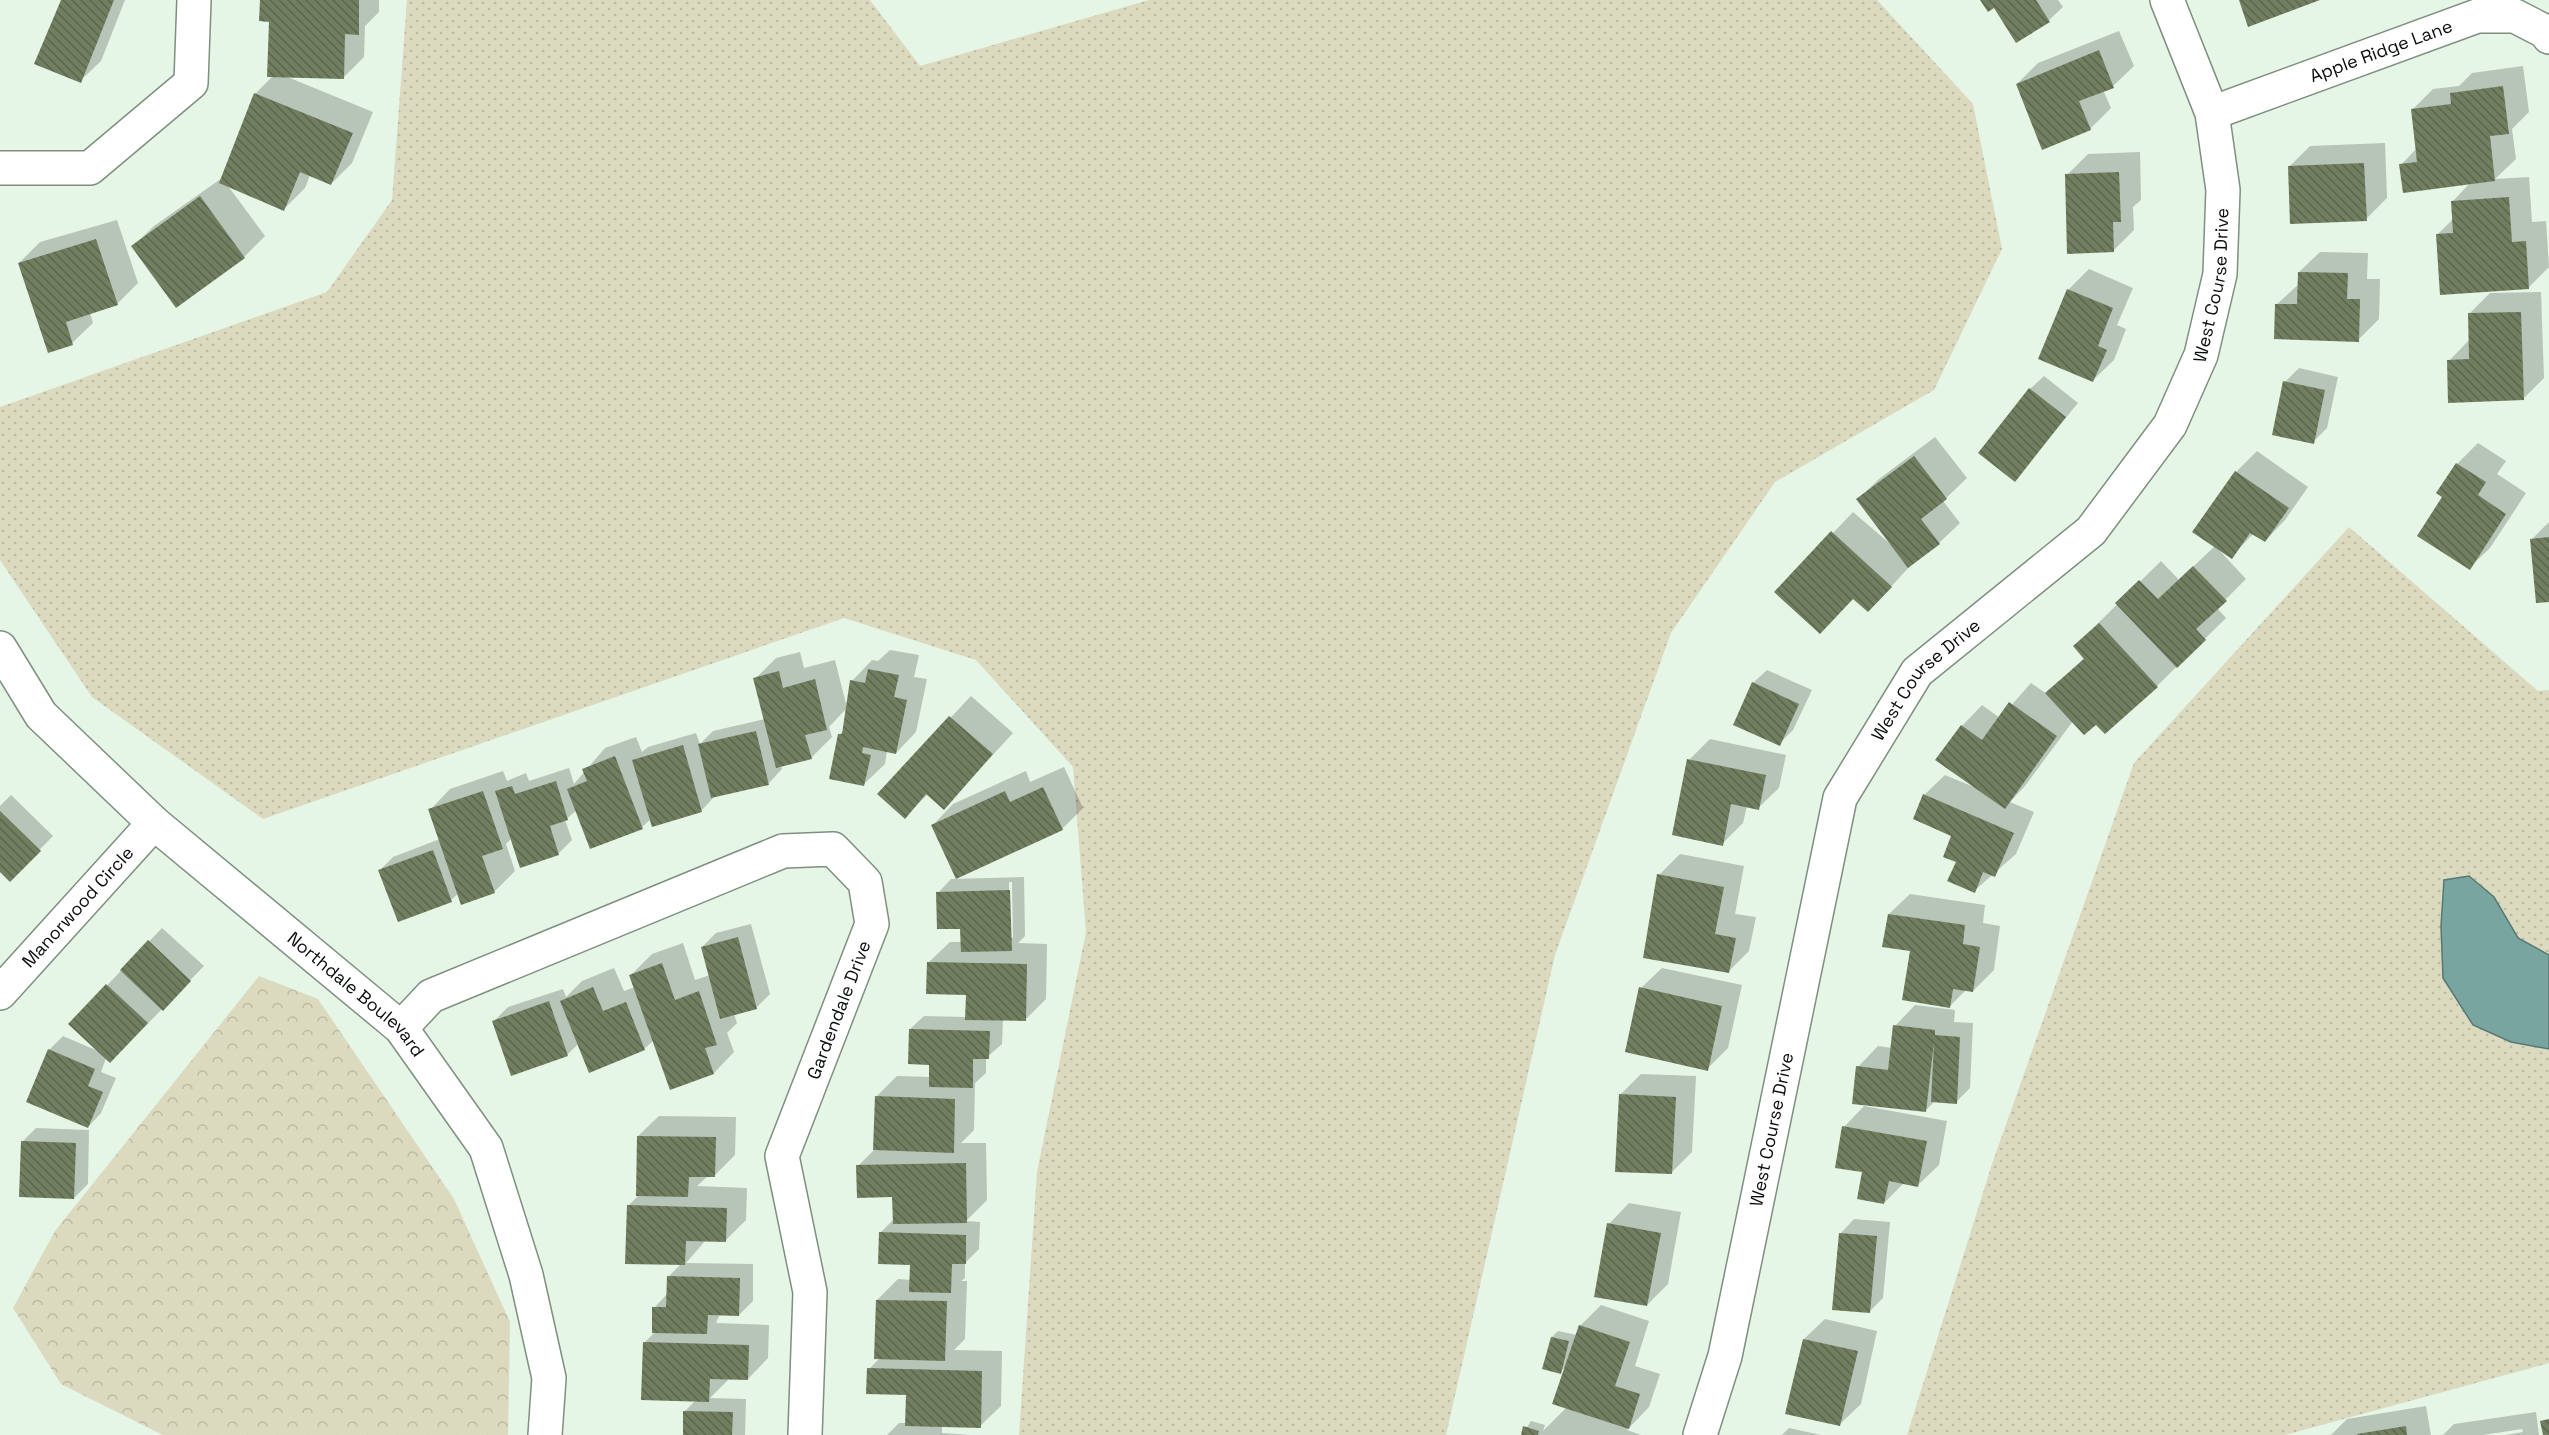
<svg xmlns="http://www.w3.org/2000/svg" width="2549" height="1435" font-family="'Space Grotesk',sans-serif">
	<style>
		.grass { fill: url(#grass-dots) }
		.forest { fill: url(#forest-crowns) }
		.water { fill: #79a5a0; stroke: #577873; stroke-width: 1.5 }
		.shadow { fill: #0003; fill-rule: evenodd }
		.building { fill: url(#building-back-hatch) }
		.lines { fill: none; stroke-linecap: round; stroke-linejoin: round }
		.minor-casing { stroke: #7f8f80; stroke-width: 36 }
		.tertiary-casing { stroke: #7f8f80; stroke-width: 36 }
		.minor { stroke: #fff; stroke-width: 33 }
		.tertiary { stroke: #fff; stroke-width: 33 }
		.labels { text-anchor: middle; stroke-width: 5; stroke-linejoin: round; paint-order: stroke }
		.street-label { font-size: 18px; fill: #090e09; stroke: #fff }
	</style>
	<defs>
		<pattern id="grass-dots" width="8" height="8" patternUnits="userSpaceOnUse" patternTransform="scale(1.5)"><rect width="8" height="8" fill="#dbdabf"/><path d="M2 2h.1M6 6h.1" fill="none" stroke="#bbbaa3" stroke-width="1.8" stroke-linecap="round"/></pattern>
		<pattern id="forest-crowns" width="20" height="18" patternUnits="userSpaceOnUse" patternTransform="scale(1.5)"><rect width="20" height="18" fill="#dbdabf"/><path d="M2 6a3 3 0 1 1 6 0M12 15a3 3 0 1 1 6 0" fill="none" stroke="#bbbaa3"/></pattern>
		<pattern id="building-back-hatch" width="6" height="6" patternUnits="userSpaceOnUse" patternTransform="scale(1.5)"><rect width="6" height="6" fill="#717e5f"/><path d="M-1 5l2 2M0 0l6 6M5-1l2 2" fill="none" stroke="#5b664d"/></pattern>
	</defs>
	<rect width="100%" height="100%" fill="#e5f5e6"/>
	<g class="grass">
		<polygon points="407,0 870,0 920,66 1149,0 1877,0 1973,104 2002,249 1934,390 1775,482 1671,633 1555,955 1446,1435 1019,1435 1037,1172 1086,932 1073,767 976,660 844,618 263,819 92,697 0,560 0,407 327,292 392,200"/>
		<polygon points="2349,527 2538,691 2549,690 2549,1363 2285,1435 1907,1435 1992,1164 2134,763"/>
	</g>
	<polygon class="forest" points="259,976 318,999 454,1199 510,1322 508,1435 163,1435 61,1384 13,1308 55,1231"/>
	<polygon class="water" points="2469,876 2494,897 2518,938 2549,955 2549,1049 2511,1042 2473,1025 2443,978 2441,926 2444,880"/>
	<g class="shadow">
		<polygon points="62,0 125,0 101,61 80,81"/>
		<polygon points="261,0 379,0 379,12 365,26 364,57 343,78 285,76 373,112 352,163 331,184 310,175 305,188 284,209 228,186 265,236 244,257 176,306 133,246 154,226 222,178 256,93 273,76 271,20"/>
		<polygon points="1982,0 2058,0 2063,7 2049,20 1994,6"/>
		<polygon points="2119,31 2134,66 2113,86 2103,90 2111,108 2090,129 2017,84 2038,63"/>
		<polygon points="2523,66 2529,112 2512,129 2516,159 2495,179 2529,177 2532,222 2546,221 2549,267 2528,288 2437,235 2454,218 2453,201 2471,182 2401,165 2417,148 2412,110 2433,89 2459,86 2472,73"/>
		<polygon points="2385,143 2387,198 2366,219 2289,167 2310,146"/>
		<polygon points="2140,152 2141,200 2133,207 2134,230 2113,251 2067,175 2088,154"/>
		<polygon points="117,220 138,283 117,304 90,313 93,323 72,343 19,263 40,242"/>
		<polygon points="2320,252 2368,253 2367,279 2380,279 2379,319 2358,340 2276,305 2299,284 2299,272"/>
		<polygon points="2089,269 2133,288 2117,325 2126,329 2114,360 2093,380 2068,290"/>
		<polygon points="2541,292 2544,378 2523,399 2449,361 2470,339 2469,314 2490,293"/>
		<polygon points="2299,368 2338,377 2327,428 2313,442 2285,382"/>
		<polygon points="2044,376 2078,403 2015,480 2030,389"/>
		<polygon points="1935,437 1967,478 1943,501 1960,523 1939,543 1911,565 1888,590 1853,598 1777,592 1853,512 1895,548 1858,499 1879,479"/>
		<polygon points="2478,443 2506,461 2497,474 2526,493 2490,548 2469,568 2444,497 2438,492 2457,464"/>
		<polygon points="2257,451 2308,487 2285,520 2265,541 2254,533 2231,557 2219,550 2246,579 2217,608 2226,618 2157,686 2096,722 2073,721 2025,786 2010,802 2034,812 2016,854 1974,891 1958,862 1953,835 1924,795 1945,775 1974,787 1962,726 1982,705 2000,718 2031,683 2047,694 2085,657 2075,646 2161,561 2179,580 2215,546 2194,532 2236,472"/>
		<polygon points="2549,522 2549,600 2531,540"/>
		<polygon points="890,650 919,655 914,677 927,679 916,732 896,753 887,751 885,764 864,784 839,735 844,730 852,681 872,660 878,661"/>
		<polygon points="800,652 804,668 835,660 847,708 829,727 832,737 811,758 781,765 782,769 769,783 715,796 701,811 651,819 642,827 577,810 565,820 572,840 558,854 512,838 506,844 515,871 495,891 462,903 459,893 451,900 380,870 393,857 440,839 430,810 450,789 503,771 507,781 526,773 529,781 569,768 574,784 605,748 636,737 642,752 648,747 696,733 700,744 713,731 765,719 755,679 776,658"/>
		<polygon points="1767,670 1812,690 1793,730 1779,744 1753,683"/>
		<polygon points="971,696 1013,733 944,808 928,794 905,817 879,794"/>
		<polygon points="1710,739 1786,755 1779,788 1758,808 1747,806 1743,823 1722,844 1689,760"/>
		<polygon points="1064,767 1083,808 1062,829 933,825 953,804 1026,771 1030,782"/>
		<polygon points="11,795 53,836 10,880 0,870 0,806"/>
		<polygon points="1680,854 1744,866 1735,914 1756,917 1749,951 1729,971 1659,875"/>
		<path d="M1024 877 1025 936 1018 943 1047 944 1046 999 1025 1020 1003 1019 1002 1044 986 1058V1073L975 1083 974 1130 961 1143H986L987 1200 966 1221 980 1222 979 1249 965 1263V1278L961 1281H967L965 1339 954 1350 1002 1351 1001 1406 980 1426 942 1425V1433L971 1435H887L899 1423H907L908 1394 869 1369 880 1358 877 1300 898 1279 911 1280V1263L880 1233 894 1219V1195L858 1166 875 1149 876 1097 897 1076 931 1077V1063L910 1029 924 1016 966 1017 967 994 929 962 950 942H962V927L938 893 951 879ZM1009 882H1012L1013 938H1010Z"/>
		<polygon points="1910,894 1985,905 1983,923 2000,926 1994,970 1973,991 1966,990 1950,1006 1889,914"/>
		<polygon points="751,924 770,994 756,1008 734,1014 737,1023 727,1033 734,1052 714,1073 654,1040 644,1049 579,1043 567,1055 494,1021 508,1007 563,989 566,997 582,981 614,968 624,991 635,987 631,975 652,954 683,943 695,980 710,975 702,947 716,933"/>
		<polygon points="162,928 204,966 124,1048 106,1058 101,1072 116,1078 101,1113 88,1127 49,1050 63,1036 98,1051 70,1024"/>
		<polygon points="1662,968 1742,985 1728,1048 1707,1069 1641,988"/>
		<polygon points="1915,1005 1955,1010 1954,1022 1973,1023 1970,1088 1956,1102 1935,1101 1925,1111 1858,1067 1878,1046 1892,1048 1895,1026"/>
		<polygon points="1641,1074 1696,1076 1692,1152 1671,1173 1620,1095"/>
		<polygon points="1864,1106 1947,1121 1939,1165 1918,1185 1904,1183 1884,1203 1864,1171 1844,1127"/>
		<polygon points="659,1116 736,1117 735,1155 714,1176 708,1176 697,1186 747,1188 746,1220 726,1240 706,1240 686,1263 753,1264 753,1301 739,1315 720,1314 716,1323 769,1325 768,1358 748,1379 729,1379 710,1398 746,1399 745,1435 684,1435 685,1411 696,1400 644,1343 656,1331 654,1308 668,1293 669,1276 681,1264 628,1206 640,1194 638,1136"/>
		<polygon points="36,1128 89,1130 88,1184 74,1198 22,1142"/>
		<polygon points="1629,1203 1681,1212 1668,1284 1647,1305 1609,1224"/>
		<polygon points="1854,1219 1890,1222 1883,1298 1869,1312 1841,1233"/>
		<polygon points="1601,1305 1649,1321 1635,1366 1660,1374 1649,1407 1627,1430 1641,1435 1522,1435 1531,1421 1545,1425 1543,1431 1567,1407 1567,1366 1560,1372 1552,1337 1558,1331 1577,1335 1580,1326"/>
		<polygon points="1825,1319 1877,1331 1861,1404 1840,1424 1804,1339"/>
		<polygon points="2426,1406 2431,1435 2331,1435 2347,1419"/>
		<polygon points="2536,1412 2539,1435 2505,1435 2523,1432 2522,1429 2483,1435 2443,1435 2454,1424"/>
		<polygon points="1789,1428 1821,1435 1782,1435"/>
	</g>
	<g class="building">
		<polygon points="61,0 114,0 81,83 34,64"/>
		<polygon points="260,0 359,0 359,35 345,34 344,79 267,77 269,22 259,21"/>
		<polygon points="1980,0 2036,0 2050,22 2016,43 1994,8 1988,12"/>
		<polygon points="2239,0 2320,0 2248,27"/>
		<polygon points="2099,50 2114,88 2079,101 2091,130 2042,150 2016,84"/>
		<polygon points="2503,86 2509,134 2490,136 2495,181 2403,193 2399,164 2417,162 2411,109 2451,104 2450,93"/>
		<polygon points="254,93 353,133 331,185 300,172 284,211 219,183"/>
		<polygon points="2364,163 2367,221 2290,224 2288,166"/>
		<polygon points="2119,172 2121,222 2113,222 2114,252 2067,254 2065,174"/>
		<polygon points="200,196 245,258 176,308 131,246"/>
		<polygon points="2509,197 2512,242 2526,241 2529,289 2440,295 2436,234 2453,233 2451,201"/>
		<polygon points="96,239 118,305 66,322 73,345 48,353 18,263"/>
		<polygon points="2298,272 2348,273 2347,299 2360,299 2359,342 2274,339 2275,304 2297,304"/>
		<polygon points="2067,289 2113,308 2098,346 2107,350 2093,382 2038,359"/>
		<polygon points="2521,312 2524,400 2448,403 2447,360 2469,359 2468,313"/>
		<polygon points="2283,381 2325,390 2314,444 2272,435"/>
		<polygon points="2029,388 2066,417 2015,482 1978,453"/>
		<polygon points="1914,456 1947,499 1921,519 1940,544 1908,568 1856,499"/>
		<polygon points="2456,463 2486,482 2478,495 2506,514 2470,570 2417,536 2442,497 2436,493"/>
		<polygon points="2235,471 2289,508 2265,542 2250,533 2232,559 2192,532"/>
		<polygon points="1831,531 1892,587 1868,612 1853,599 1820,634 1774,592"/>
		<polygon points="2549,537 2549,602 2536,603 2530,539"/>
		<polygon points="2193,566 2227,601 2196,629 2206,640 2177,668 2115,603 2139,580 2158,599"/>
		<polygon points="2099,623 2158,687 2105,734 2096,725 2084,735 2045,693 2084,659 2073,646"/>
		<polygon points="868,669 899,675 894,697 907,700 896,754 863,747 862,753 871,755 864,786 829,779 838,734 842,734 850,680 865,683"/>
		<polygon points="779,671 783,688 815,679 827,730 805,735 812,759 776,768 753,678"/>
		<polygon points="1752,682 1799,704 1780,746 1733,725"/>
		<polygon points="2009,702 2057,736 2005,809 1935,760 1961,725 1982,740"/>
		<polygon points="949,716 993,754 944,810 926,794 905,819 877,794"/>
		<polygon points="756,731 769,785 711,798 698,744"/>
		<polygon points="683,745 702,812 652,827 632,760"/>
		<polygon points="615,756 643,829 590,849 567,789 587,781 582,769"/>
		<polygon points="1687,759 1766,775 1759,810 1731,804 1723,846 1672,835"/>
		<polygon points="556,781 568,820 550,826 559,855 520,868 495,791 512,786 515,794"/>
		<polygon points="1043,787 1063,830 956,879 931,825 1005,791 1010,802"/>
		<polygon points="483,791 503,849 482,856 495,893 461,905 428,809"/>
		<polygon points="1923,794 2014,833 1995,877 1983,872 1975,893 1947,881 1956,862 1943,857 1951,836 1913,819"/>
		<polygon points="0,811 41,851 10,882 0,872"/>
		<polygon points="433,850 452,902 398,922 378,870"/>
		<polygon points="1657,874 1724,887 1715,934 1736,938 1729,973 1643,958"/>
		<polygon points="1010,890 1012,951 961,952 960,929 937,929 936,892"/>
		<polygon points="1888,914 1965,925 1963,944 1980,947 1973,992 1953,989 1950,1008 1902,1000 1910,951 1882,947"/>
		<polygon points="738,937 757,1009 720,1019 701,947"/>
		<polygon points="148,940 191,981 163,1011 120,970"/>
		<polygon points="927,962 1027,964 1026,1021 965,1020 966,995 926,994"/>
		<polygon points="662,963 675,1000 699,991 717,1045 705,1048 714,1074 670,1090 629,975"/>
		<polygon points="106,984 148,1023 110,1063 68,1024"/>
		<polygon points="593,987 603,1011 626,1002 645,1050 589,1073 560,1001"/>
		<polygon points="1639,987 1722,1006 1708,1071 1625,1052"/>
		<polygon points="549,1001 568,1056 511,1076 492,1021"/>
		<polygon points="1893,1025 1935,1030 1935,1035 1960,1037 1957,1104 1931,1102 1934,1042 1926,1112 1852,1104 1856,1066 1888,1070"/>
		<polygon points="909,1029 990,1031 989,1059 973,1059 973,1088 929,1087 929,1065 908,1064"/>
		<polygon points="48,1049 95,1069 88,1086 103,1092 88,1128 26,1102"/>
		<polygon points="1619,1094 1676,1097 1672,1174 1615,1172"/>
		<polygon points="875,1096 955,1099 954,1153 873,1150"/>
		<polygon points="1842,1126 1927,1141 1918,1187 1889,1181 1884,1204 1857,1199 1862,1172 1835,1168"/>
		<polygon points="637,1136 716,1137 715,1177 689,1177 688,1197 636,1196"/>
		<polygon points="21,1141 76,1143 74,1199 19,1197"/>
		<polygon points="966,1163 967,1223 893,1224 892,1197 857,1198 856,1165"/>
		<polygon points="627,1205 727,1208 726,1242 686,1241 685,1265 625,1264"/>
		<polygon points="1607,1223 1661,1233 1647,1306 1594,1297"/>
		<polygon points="879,1232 966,1235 966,1264 952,1264 951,1293 909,1292 910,1265 878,1264"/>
		<polygon points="1839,1233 1877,1236 1870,1313 1832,1310"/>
		<polygon points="667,1276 740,1278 739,1316 708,1315 707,1334 652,1333 652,1307 666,1307"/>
		<polygon points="876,1300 947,1301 945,1361 874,1359"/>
		<polygon points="1579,1325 1630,1342 1615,1386 1640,1394 1629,1429 1552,1404"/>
		<polygon points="1551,1337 1569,1341 1561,1374 1542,1369"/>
		<polygon points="1803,1339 1858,1351 1840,1426 1785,1414"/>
		<polygon points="643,1342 749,1345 748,1380 710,1379 709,1402 641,1400"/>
		<polygon points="867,1368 982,1371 981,1428 905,1426 906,1395 866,1394"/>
		<polygon points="683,1411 733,1412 732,1435 683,1435"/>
		<polygon points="2549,1419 2549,1435 2543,1435 2540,1421"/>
		<polygon points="1523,1426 1539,1431 1538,1435 1521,1435"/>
		<polygon points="2406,1426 2407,1435 2358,1435 2357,1434"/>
	</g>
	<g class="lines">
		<g class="minor-casing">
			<g id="minor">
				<path id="s1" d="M2212 113 2477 16H2515L2546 32 2549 37"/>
				<polyline points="0,168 90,168 191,83 194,0"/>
				<path id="s2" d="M0 993 154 823"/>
				<polyline points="401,1028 431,996 783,851 833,849 865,882 872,924 782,1156 810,1292 805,1435"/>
				<path id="s3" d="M1700 1435 1725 1356 1840 798 1917 672 2091 531 2170 425 2201 355 2220 274 2223 190 2212 113 2167 0"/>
			</g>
		</g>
		<g class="tertiary-casing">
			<g id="tertiary">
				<path id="s4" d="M0 648 41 715 154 823 401 1028 486 1148 526 1275 549 1378 545 1435"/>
			</g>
		</g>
		<use href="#minor" class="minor"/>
		<use href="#tertiary" class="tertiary"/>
	</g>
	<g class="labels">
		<g class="street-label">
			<text dy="6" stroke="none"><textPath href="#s1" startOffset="180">Apple Ridge Lane</textPath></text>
			<text dy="6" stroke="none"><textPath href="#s3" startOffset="1304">West Course Drive</textPath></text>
			<text dy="6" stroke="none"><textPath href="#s3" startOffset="800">West Course Drive</textPath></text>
			<text dy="6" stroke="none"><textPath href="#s2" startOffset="116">Manorwood Circle</textPath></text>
			<text dy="6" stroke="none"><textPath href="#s4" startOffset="500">Northdale Boulevard</textPath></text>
			<text transform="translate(839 1010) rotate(-69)" y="6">Gardendale Drive</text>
			<text dy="6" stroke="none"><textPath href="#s3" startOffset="314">West Course Drive</textPath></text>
		</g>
	</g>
</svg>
